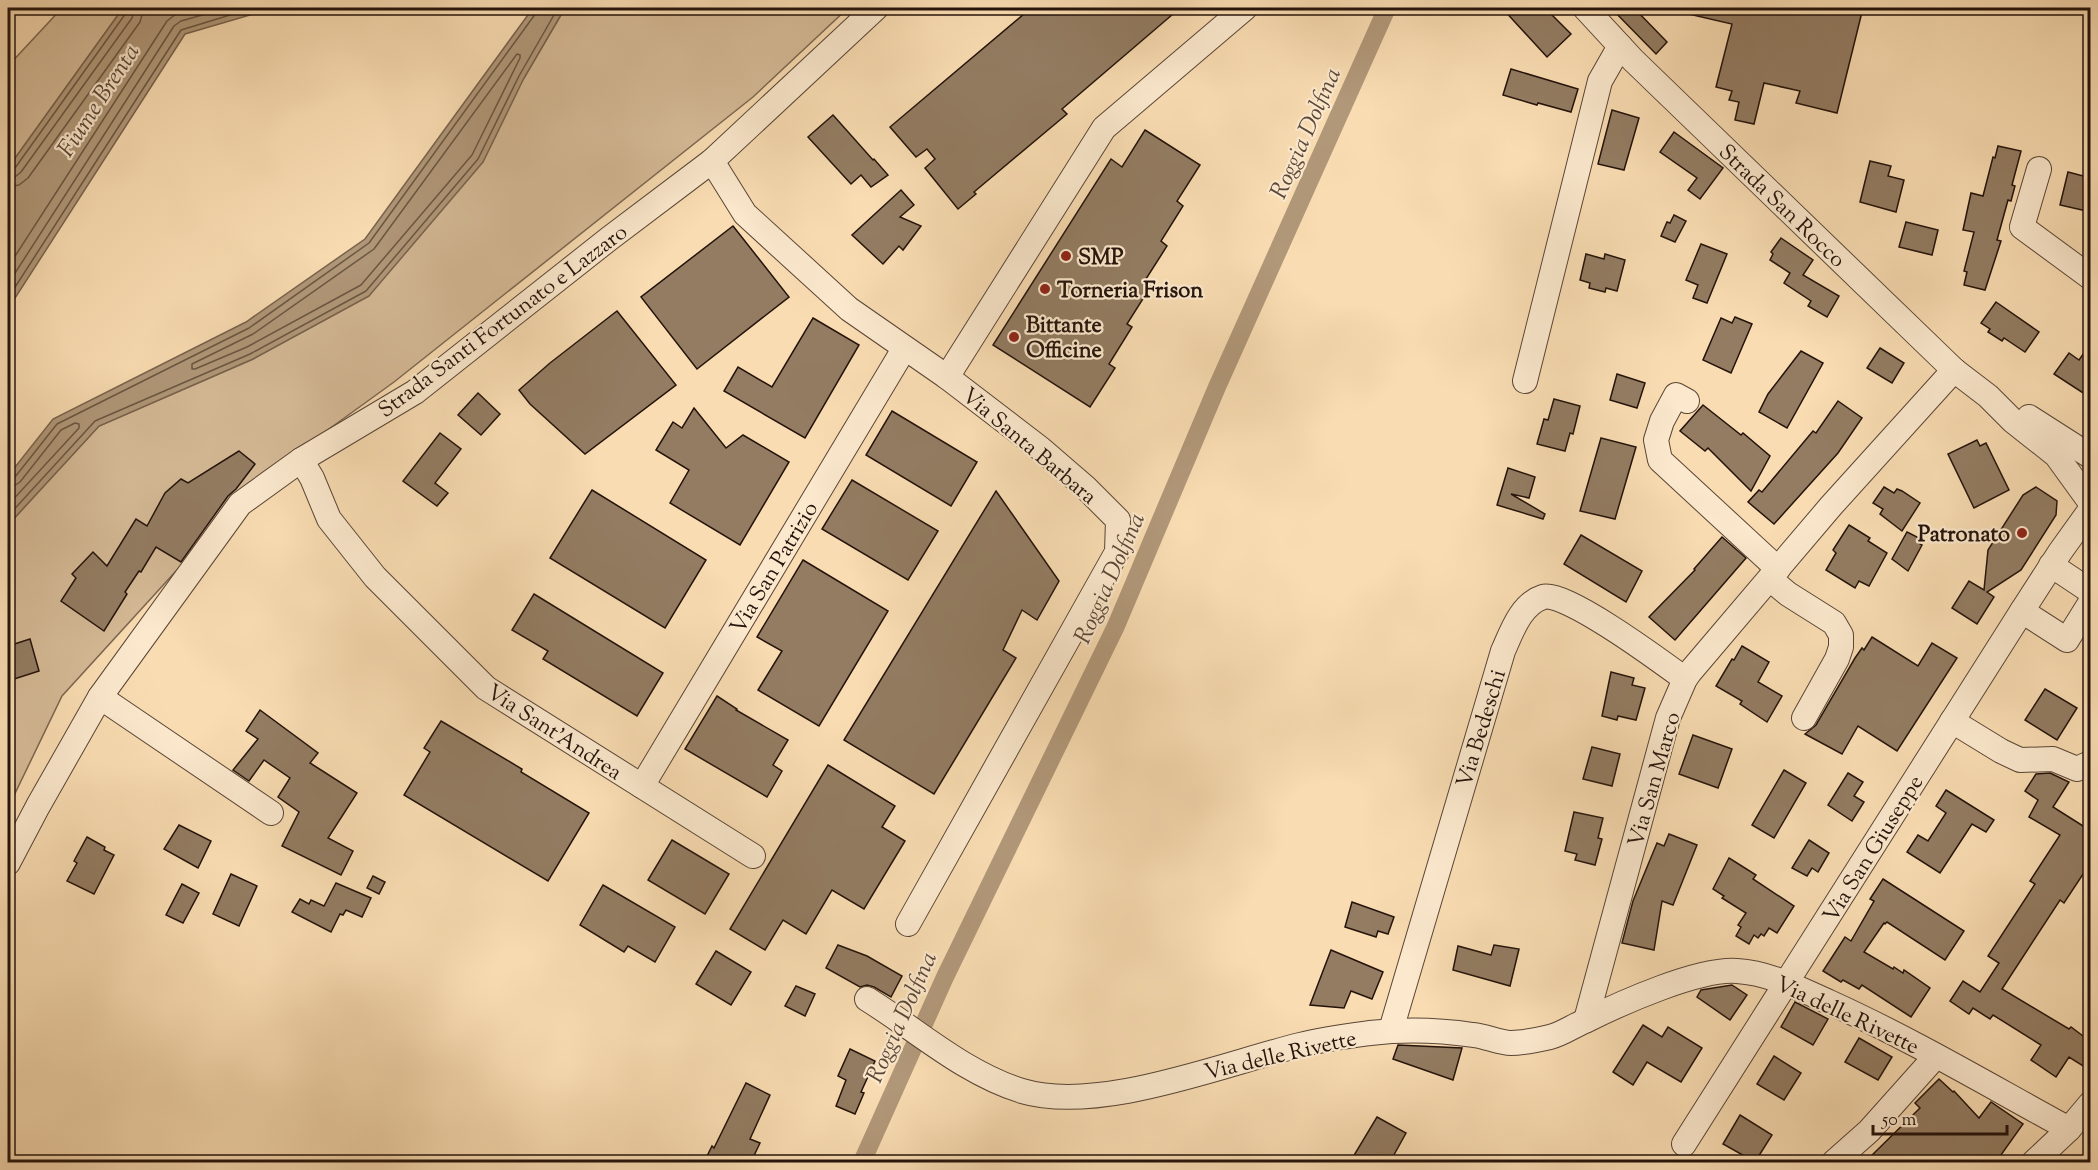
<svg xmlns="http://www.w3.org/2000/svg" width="2098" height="1170" font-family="'Sorts Mill Goudy',serif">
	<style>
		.green { fill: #d5ba96; stroke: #7c6650; stroke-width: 1.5 }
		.water { fill: #b19879; stroke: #79634d; stroke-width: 1.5 }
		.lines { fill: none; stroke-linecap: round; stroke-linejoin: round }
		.shore { stroke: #6a5642; stroke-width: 1.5 }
		.canal { stroke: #b19879; stroke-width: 18 }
		.building { fill: #937c62; stroke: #24130b; stroke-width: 1.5 }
		.minor-casing { stroke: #594535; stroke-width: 26 }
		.minor { stroke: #fbe8cd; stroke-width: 24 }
		.poi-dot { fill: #8f2418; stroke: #fbe8cd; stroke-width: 2 }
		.labels { text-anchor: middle; stroke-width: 4.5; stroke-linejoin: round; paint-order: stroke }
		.street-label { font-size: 22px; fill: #24130b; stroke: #fbe8cd }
		.poi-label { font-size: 22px; font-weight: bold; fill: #24130b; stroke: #fbe8cd; text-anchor: start }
		.water-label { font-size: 24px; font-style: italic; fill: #5c4837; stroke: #fbe8cd }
	</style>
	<rect width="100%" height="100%" fill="#f9dcb2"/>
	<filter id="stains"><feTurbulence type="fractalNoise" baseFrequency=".00333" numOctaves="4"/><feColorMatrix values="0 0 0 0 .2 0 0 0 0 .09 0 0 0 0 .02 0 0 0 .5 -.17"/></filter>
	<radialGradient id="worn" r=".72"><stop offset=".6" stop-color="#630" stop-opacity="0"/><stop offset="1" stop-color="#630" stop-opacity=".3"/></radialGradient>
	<g class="green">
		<polygon points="62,8 123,8 8,168 8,66"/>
		<polygon points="565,8 848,8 753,97 394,382 260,479 62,696 8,808 8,525 99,426 253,359 369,296 524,78"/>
	</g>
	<g class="water">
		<polygon points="123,8 274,8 185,34 8,309 8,168"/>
		<polygon points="533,8 565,8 524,78 483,162 369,296 253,359 99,426 8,525 8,476 53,419 246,322 365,239"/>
	</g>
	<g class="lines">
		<g class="shore">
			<polygon points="517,54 520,55 520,58 472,155 361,285 247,347 195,369 192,369 192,364 253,334 374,249"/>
			<polyline points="8,171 15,168 126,13 127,8"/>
			<polyline points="8,178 15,177 21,172 132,18 135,8"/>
			<polyline points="8,187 19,185 28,178 140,22 144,8"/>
			<polyline points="8,267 167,21 176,14 195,8"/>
			<polyline points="8,284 174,26 181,21 227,8"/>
			<polyline points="8,298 181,30 253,8"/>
			<polyline points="8,479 15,477 57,424 249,328 369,243 536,13 538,8"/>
			<polyline points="8,487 14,486 20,482 61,430 75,423 79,424 79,428 8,505"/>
			<polyline points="8,516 95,421 250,354 366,291 478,159 519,76 558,8"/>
		</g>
		<polyline class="canal" points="862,1162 945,977 1116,626 1217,387 1387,8"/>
	</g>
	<g class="building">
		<polygon points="1031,8 1180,8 1062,109 1067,114 974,192 976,194 958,209 925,168 935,159 927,149 916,157 890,127"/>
		<polygon points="1502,8 1545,8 1571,34 1547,57"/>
		<polygon points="1611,8 1634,8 1667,42 1656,54"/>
		<polygon points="1684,8 1863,8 1837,113 1796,103 1800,91 1764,83 1754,124 1735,120 1739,102 1729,100 1732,91 1716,87 1732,24 1684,13"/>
		<polygon points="1511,69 1578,89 1571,112 1538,103 1537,105 1503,95"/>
		<polygon points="1612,110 1639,118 1624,170 1598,164"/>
		<polygon points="833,115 873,160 874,159 888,175 871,187 861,175 851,184 808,137"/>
		<polygon points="1145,130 1200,165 1177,201 1183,206 1161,241 1167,246 1144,282 1151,286 1127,324 1132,327 1109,364 1115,368 1090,407 993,345 1111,159 1122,167"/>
		<polygon points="1674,132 1723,168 1700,199 1688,190 1697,178 1660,152"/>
		<polygon points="1998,146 2021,151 2012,185 2015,186 2011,201 2008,200 1997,240 2001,241 1985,290 1964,285 1967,272 1964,271 1974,232 1963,230 1971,193 1983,196 1993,157 1995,158"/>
		<polygon points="1870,161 1891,166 1888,176 1904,180 1896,212 1860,202"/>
		<polygon points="2068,172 2091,178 2091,212 2060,205"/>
		<polygon points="901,190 914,205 900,217 921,226 903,250 899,246 883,264 852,235"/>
		<polygon points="1674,215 1686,221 1675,242 1661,236 1667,222 1670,223"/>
		<polygon points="1906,222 1938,230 1932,255 1899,247"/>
		<polygon points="733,226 789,297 697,369 641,297"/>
		<polygon points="1781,238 1813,260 1803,275 1839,296 1827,317 1808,306 1811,301 1784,283 1790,273 1770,260 1773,254 1771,252"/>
		<polygon points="1701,244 1727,254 1707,303 1693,298 1698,285 1686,280"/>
		<polygon points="1586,254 1604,259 1605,254 1625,260 1617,291 1606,288 1605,292 1589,288 1590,283 1580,280"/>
		<polygon points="1996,302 2039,332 2025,352 2004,338 2002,341 1988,332 1990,329 1981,323"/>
		<polygon points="617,311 676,385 585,454 530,404 519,390 550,363"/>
		<polygon points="1735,317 1752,324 1731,373 1703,360 1721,318 1732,323"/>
		<polygon points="813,318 859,345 805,438 724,391 738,367 772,387"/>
		<polygon points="2091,343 2091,398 2054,374 2069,353 2079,360"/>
		<polygon points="1880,348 1904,363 1892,383 1867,368"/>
		<polygon points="1801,351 1823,363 1787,428 1759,412 1768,394"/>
		<polygon points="1617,374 1645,383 1637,408 1610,400"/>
		<polygon points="478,393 500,414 481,435 458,415"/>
		<polygon points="1554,399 1580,406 1573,434 1570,433 1565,451 1537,444 1544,419 1548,420"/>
		<polygon points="1838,401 1862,418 1838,453 1774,524 1748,502 1759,490 1762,492 1813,431 1816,433"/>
		<polygon points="1703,405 1741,435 1743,433 1770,456 1751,491 1708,448 1705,451 1680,431"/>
		<polygon points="694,408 726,448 743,435 789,462 740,545 670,503 689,470 656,450 673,422 682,428"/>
		<polygon points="892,411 977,462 951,506 866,455"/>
		<polygon points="440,433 461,449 435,483 448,493 437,506 403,481"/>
		<polygon points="1601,438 1636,447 1615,519 1580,511"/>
		<polygon points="1977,440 1980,446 1986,443 2009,490 1974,508 1948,454"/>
		<polygon points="239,451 255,464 236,489 228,496 181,562 156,547 141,572 139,571 125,592 127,594 104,631 61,601 76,578 72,574 93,552 107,566 136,519 147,526 165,493 181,479 188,483"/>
		<polygon points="1508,468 1535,477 1529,498 1511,494 1545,514 1543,519 1497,505"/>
		<polygon points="852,480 938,531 908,580 822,529"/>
		<polygon points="1884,487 1894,493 1897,489 1902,491 1920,503 1902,531 1880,514 1883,509 1873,503"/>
		<polygon points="2036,487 2057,501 2056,515 2021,570 1987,592 1994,597 1977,624 1952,608 1969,581 1984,590 1988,550 2023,495"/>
		<polygon points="592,490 706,560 665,628 550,558"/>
		<polygon points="996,491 1059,581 1037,620 1022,610 1003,650 1016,658 934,794 844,740"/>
		<polygon points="1849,525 1870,538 1868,541 1887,553 1869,586 1859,581 1855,588 1826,570 1836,553 1833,550"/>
		<polygon points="1907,532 1919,538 1917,542 1922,545 1908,571 1892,559"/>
		<polygon points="1581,535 1642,571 1626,602 1564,564"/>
		<polygon points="1722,537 1746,558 1675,640 1649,617 1695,570 1694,569"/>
		<polygon points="803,560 888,611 819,726 758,690 782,651 757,637"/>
		<polygon points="534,594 663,673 637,716 543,659 548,651 512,630"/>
		<polygon points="1872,637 1918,666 1932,643 1957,658 1897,751 1858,726 1842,754 1805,734 1816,725 1855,658 1862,648 1864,650"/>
		<polygon points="30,639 39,671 8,681 8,646"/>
		<polygon points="1742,646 1769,662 1758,682 1782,696 1767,722 1740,704 1742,701 1716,686 1732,659 1734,660"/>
		<polygon points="1611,672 1634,678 1632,685 1645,688 1636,720 1618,716 1617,720 1602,716"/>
		<polygon points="2045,689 2077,708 2057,740 2025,720"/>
		<polygon points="717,696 737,709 736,710 788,740 773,765 782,771 767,797 685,749"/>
		<polygon points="260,710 318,753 310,763 357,793 328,838 353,851 341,875 282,846 299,812 278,797 290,778 264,760 249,781 233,770 258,739 246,731"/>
		<polygon points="441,721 522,769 521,772 589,813 548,881 404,795 430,752 424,748"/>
		<polygon points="1693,735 1732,749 1718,788 1679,774"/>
		<polygon points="1592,747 1620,754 1612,786 1583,779"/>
		<polygon points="828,765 895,806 882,827 905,841 864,909 832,890 806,934 783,920 765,950 730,929"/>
		<polygon points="1784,770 1806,783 1774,838 1752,825"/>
		<polygon points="1848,773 1863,782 1854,796 1864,802 1852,821 1828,805"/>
		<polygon points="2050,773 2069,782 2053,807 2091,831 2091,862 2064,903 2060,900 2002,989 2069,1029 2071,1027 2091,1042 2091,1071 2069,1057 2056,1077 2031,1060 2041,1045 1993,1015 1990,1019 1973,1008 1969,1014 1950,1001 1963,981 1980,992 1999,963 1988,956 2035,884 2030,881 2060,835 2029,817 2038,800 2025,791 2036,774"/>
		<polygon points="1946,790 1994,820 1986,832 1972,824 1940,873 1907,852 1918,835 1928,841 1946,813 1936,806"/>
		<polygon points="1574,812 1603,818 1598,838 1602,839 1595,865 1575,860 1577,854 1565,851"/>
		<polygon points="179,825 211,841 198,868 164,849"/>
		<polygon points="1669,834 1697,845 1673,905 1662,901 1654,950 1622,943 1633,901 1657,843 1664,846"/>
		<polygon points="87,837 105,847 104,850 114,855 94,894 67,881 77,863 74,861"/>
		<polygon points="672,840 729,874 705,914 648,880"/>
		<polygon points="1809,840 1829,853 1818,872 1812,868 1807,876 1792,868"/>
		<polygon points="1729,858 1756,875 1753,879 1794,906 1777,933 1769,928 1764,936 1761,934 1758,938 1754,935 1749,944 1736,936 1741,927 1738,925 1746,913 1722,898 1724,896 1713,889"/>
		<polygon points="231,874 257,886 239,926 213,914"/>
		<polygon points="373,876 385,882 379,894 367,888"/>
		<polygon points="1883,879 1964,931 1945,960 1887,922 1885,924 1884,923 1864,952 1893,969 1894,967 1903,973 1904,970 1930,988 1911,1017 1862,985 1859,989 1843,980 1841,982 1823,971 1845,937 1851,941 1874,901 1870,899"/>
		<polygon points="336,883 371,898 362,917 346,910 343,915 340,914 331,932 292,912 300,899 309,904 311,900 324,906"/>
		<polygon points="182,884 199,893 183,923 166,915"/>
		<polygon points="603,885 675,927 655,962 628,946 624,952 580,925"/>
		<polygon points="1352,902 1394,917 1388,934 1378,931 1376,937 1345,927"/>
		<polygon points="838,945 867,956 902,976 891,997 874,987 867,985 860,987 826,968"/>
		<polygon points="1494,945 1519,949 1510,986 1453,970 1458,946 1491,955"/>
		<polygon points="1331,950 1383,972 1372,999 1351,991 1344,1008 1310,1005"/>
		<polygon points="716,951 751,972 731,1005 696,984"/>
		<polygon points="1732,985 1747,995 1730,1020 1697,997 1701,990"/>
		<polygon points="796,986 815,994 805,1016 785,1006"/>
		<polygon points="1795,1002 1828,1019 1813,1045 1781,1027"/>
		<polygon points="1643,1025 1662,1037 1668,1027 1702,1048 1681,1082 1647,1062 1633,1085 1613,1072"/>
		<polygon points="1859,1038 1892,1057 1878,1080 1845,1062"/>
		<polygon points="1398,1045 1462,1048 1453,1080 1393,1059"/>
		<polygon points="850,1049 875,1061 861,1092 864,1093 855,1114 836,1106 846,1080 838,1076"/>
		<polygon points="1774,1056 1801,1073 1784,1100 1757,1084"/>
		<polygon points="1939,1079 1953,1092 1954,1091 1979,1118 1991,1102 2023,1124 1996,1162 1865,1162 1920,1108 1915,1103"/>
		<polygon points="746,1083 770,1095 750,1139 760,1143 751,1162 704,1162 712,1146 714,1148"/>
		<polygon points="1740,1115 1772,1135 1755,1162 1723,1144"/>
		<polygon points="1377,1117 1406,1133 1390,1162 1350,1162"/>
	</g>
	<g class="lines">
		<g class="minor-casing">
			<g id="minor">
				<polyline points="1585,8 1633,60 1954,370 1988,396 2013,421 2056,455 2090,502"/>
				<polyline points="712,161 745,214 849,309 947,377 1041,449 1085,487 1118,520 1117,552 908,924"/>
				<polyline points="2039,169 2022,227 2090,277"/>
				<polyline points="947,377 1104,128 1245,8"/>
				<polyline points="1525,381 1600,81 1620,46"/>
				<polyline points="1687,401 1676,395 1662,421 1656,440 1660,460 1778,569"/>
				<polyline points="2029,417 2090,456"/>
				<polyline points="301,460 312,478 329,519 375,577 486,688 753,856"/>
				<polyline points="2051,565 2090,591"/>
				<polyline points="1770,579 1788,594 1834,623 1841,635 1841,647 1837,659 1804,718"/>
				<polyline points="2022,611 2067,640 2090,603"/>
				<polyline points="100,697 271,813"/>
				<polyline points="1952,721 2001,751 2020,760 2053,759 2077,769 2090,763"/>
				<polyline points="642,786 904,349"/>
				<polyline points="8,863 38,806 100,697 240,504 301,460 415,392 610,238 712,161 876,8"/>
				<path d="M867 999C917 1030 964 1073 1022 1091 1099 1114 1223 1064 1300 1045 1323 1039 1347 1036 1370 1033 1404 1029 1439 1030 1473 1035 1486 1036 1499 1043 1511 1043 1524 1043 1537 1040 1550 1037 1562 1034 1573 1026 1585 1021 1621 1003 1699 968 1737 971 1770 973 1800 989 1829 1002 1911 1039 1990 1086 2069 1129"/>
				<polyline points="1586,1020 1668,718 1685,679 1690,672 1831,506 1954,370"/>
				<path d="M1391 1030 1503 651C1512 631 1521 604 1543 597 1565 590 1663 663 1685 679"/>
				<polyline points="1684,1144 2022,611 2060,552 2088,513"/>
				<polyline points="1834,1162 1869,1131 1936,1056"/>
				<polyline points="2034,1162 2069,1129 2090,1104"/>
			</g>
		</g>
		<use href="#minor" class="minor"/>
	</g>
	<g class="poi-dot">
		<circle cx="1066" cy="256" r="6"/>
		<circle cx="1045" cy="289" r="6"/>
		<circle cx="1014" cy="337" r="6"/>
		<circle cx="2022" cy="533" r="6"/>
	</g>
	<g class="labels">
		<g class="street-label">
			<text transform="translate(1783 205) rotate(44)" y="8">Strada San Rocco</text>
			<text transform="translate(502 320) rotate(-37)" y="8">Strada Santi Fortunato e Lazzaro</text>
			<text transform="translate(1030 445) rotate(40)" y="8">Via Santa Barbara</text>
			<text transform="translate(773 567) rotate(-59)" y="8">Via San Patrizio</text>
			<text transform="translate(1480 728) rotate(-73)" y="8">Via Bedeschi</text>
			<text transform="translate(555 731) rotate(33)" y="8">Via Sant'Andrea</text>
			<text transform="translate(1653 779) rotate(-74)" y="8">Via San Marco</text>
			<text transform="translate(1872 848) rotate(-58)" y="8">Via San Giuseppe</text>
			<text transform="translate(1848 1014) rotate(25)" y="8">Via delle Rivette</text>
			<text transform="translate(1280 1054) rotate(-13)" y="8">Via delle Rivette</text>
		</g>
		<g class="poi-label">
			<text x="1078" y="264">SMP</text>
			<text x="1057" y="297">Torneria Frison</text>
			<text x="1026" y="332">Bittante<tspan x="1026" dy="25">Officine</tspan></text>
			<text x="2010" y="541" text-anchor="end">Patronato</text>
		</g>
		<g class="water-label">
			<text transform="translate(98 100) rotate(-57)" y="8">Fiume Brenta</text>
			<text transform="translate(1305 133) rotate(-66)" y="8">Roggia Dolfina</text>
			<text transform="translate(1109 578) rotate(-66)" y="8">Roggia Dolfina</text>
			<text transform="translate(901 1017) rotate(-66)" y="8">Roggia Dolfina</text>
		</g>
	</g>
	<rect width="2098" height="1170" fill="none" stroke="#f9dcb2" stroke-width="30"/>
	<rect x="9" y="9" width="2080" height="1152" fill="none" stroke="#24130b" stroke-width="3"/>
	<rect x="15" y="15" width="2068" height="1140" fill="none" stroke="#24130b" stroke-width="1.5"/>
	<path d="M1873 1125v9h134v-9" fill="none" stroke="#24130b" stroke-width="3"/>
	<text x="1882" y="1125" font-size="18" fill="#24130b" stroke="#fbe8cd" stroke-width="4.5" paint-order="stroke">50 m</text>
	<rect width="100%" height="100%" filter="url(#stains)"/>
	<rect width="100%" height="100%" fill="url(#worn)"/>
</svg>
